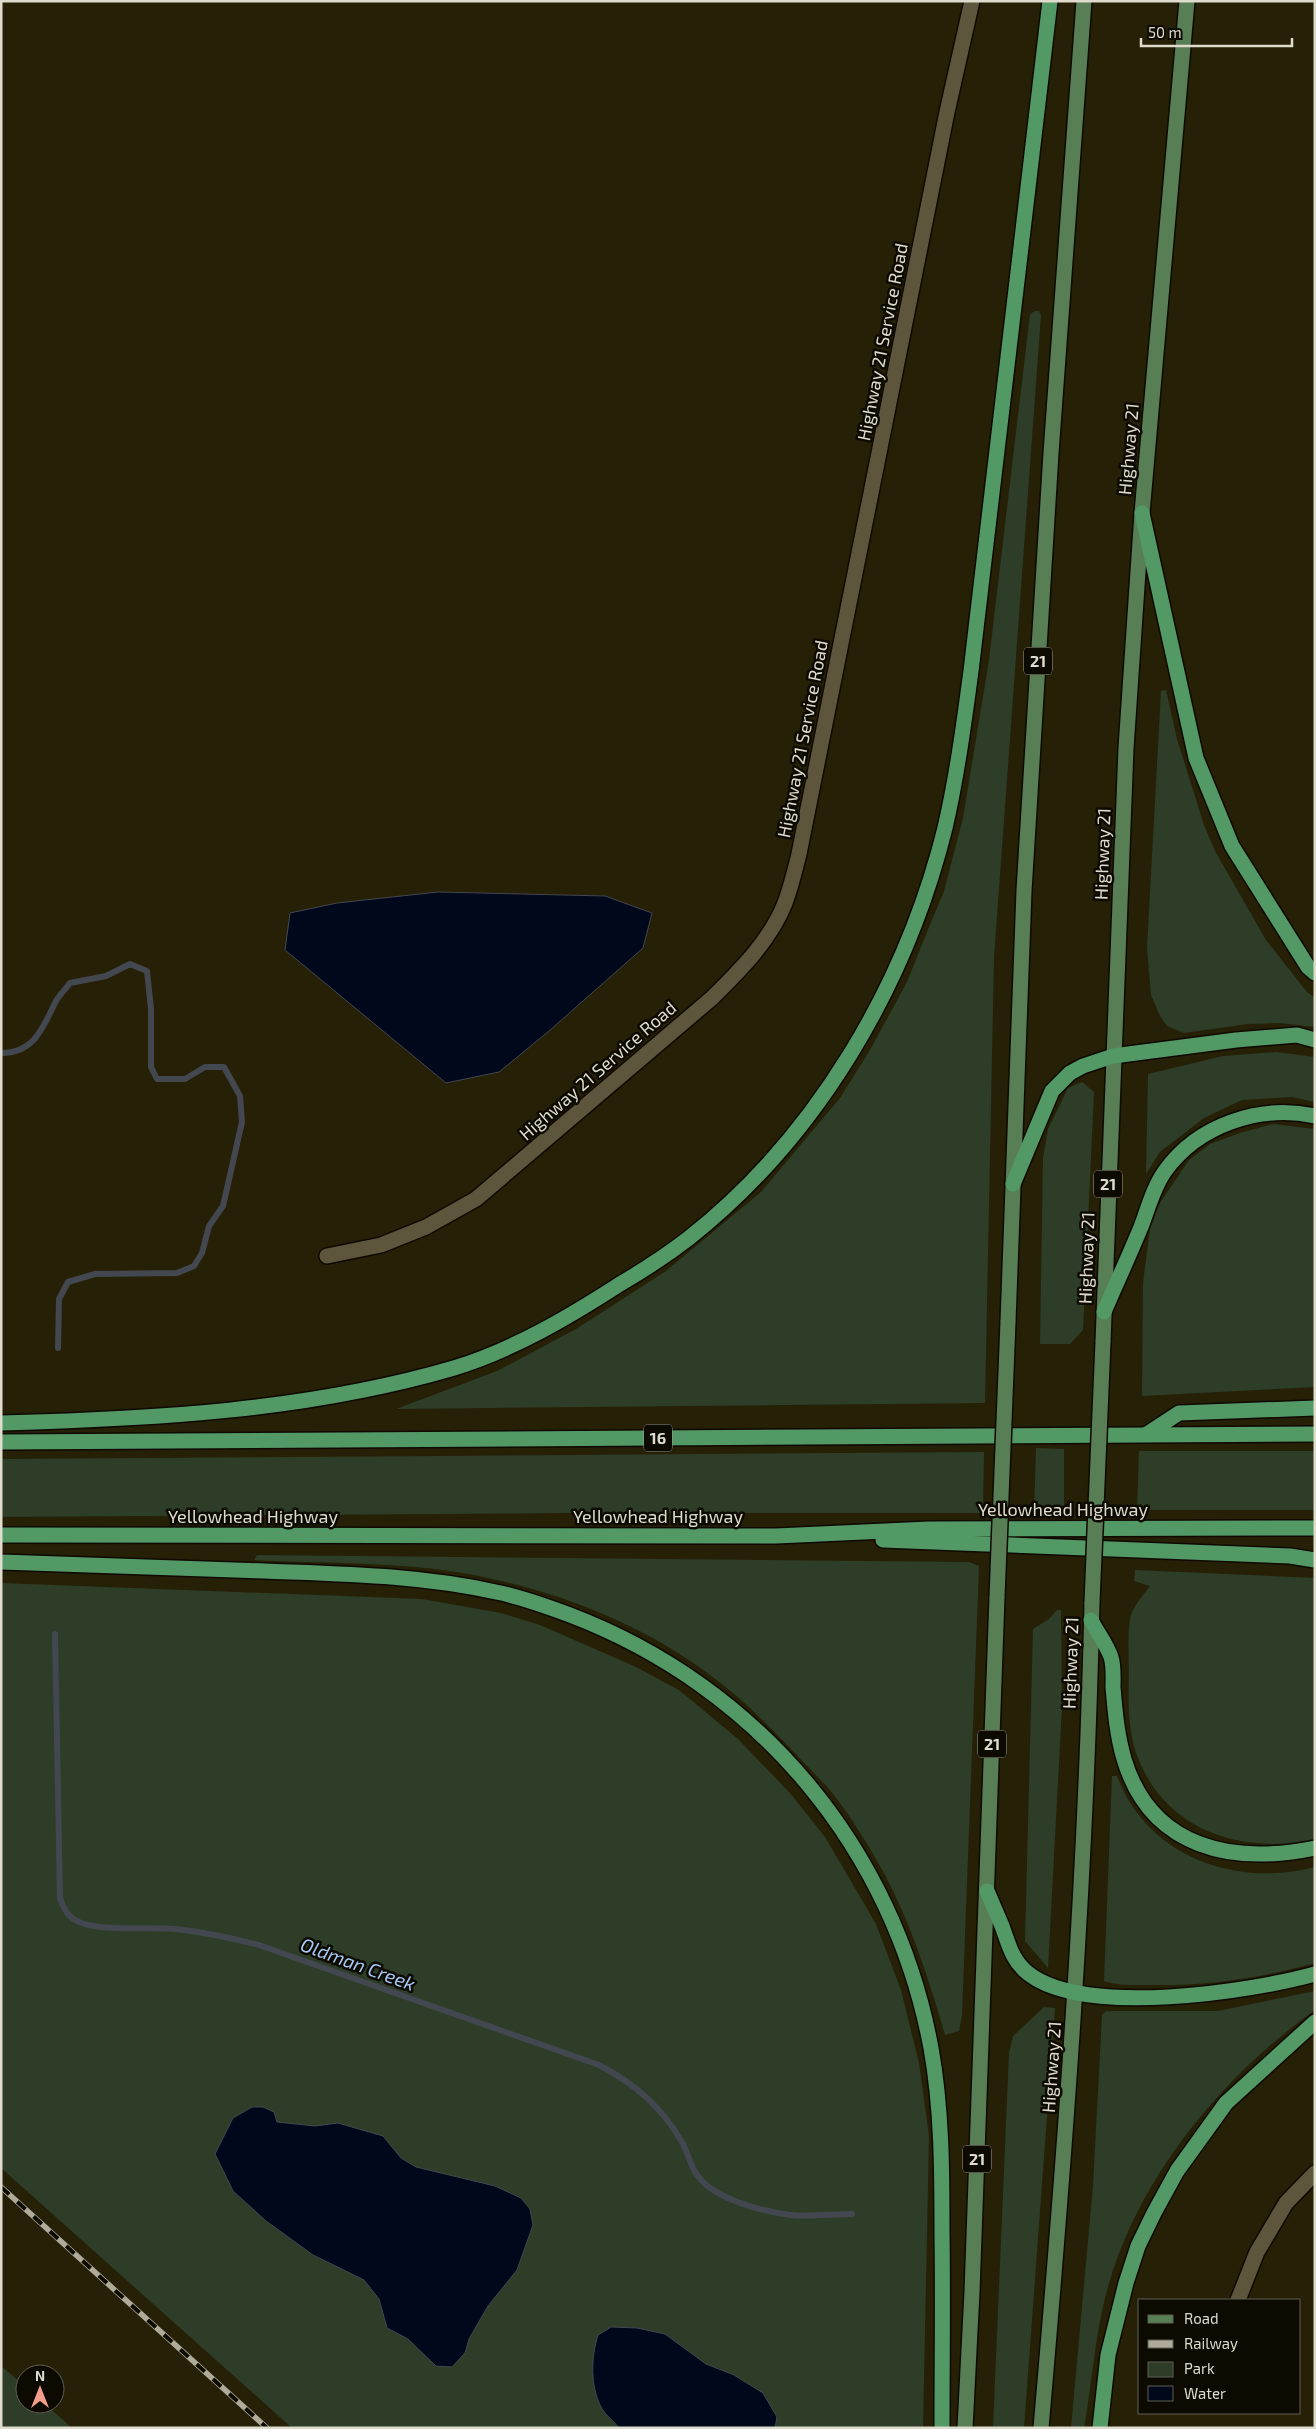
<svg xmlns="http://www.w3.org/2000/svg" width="1316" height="2429" font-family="'Exo 2',sans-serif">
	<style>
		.green { fill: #2d3d27 }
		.water { fill: #00081b; stroke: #434750 }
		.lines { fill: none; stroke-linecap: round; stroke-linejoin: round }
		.stream { stroke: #434750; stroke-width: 6 }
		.minor-casing { stroke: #0f0900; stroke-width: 18 }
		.primary-casing { stroke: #0f0900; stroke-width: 18 }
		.motorway-casing { stroke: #0f0900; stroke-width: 18 }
		.minor { stroke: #5d563c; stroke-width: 15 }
		.primary { stroke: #577e55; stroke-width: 15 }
		.motorway { stroke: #539966; stroke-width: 15 }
		.rail-casing { stroke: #afab9a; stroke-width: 5.5 }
		.rail { stroke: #0d0a02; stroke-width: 4; stroke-dasharray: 11; stroke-linecap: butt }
		.primary-bridge-casing { stroke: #0f0900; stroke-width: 18; stroke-linecap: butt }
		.primary-bridge { stroke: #577e55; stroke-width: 15 }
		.labels { text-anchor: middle; stroke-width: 5; stroke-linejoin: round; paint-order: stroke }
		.shield { fill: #0d0a02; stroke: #a09c90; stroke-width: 1 }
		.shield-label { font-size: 16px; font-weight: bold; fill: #dfdbcd }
		.street-label { font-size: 18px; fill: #dfdbcd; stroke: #0d0a02 }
		.water-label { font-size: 19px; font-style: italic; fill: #a6caf9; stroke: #0d0a02 }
	</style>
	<rect width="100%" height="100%" fill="#262007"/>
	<g class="green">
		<polygon points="1035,311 1039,311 1041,315 994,957 985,1403 396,1409 497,1371 576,1329 666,1271 761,1192 840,1098 870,1050 907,982 929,927 944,891 963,818 989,660 1030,314"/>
		<polygon points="1166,690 1177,739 1204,825 1215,851 1266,940 1307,992 1315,998 1315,1027 1279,1023 1248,1024 1184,1033 1167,1026 1160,1016 1151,995 1147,948 1161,691"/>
		<polygon points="1276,1052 1315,1057 1315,1102 1292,1097 1242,1100 1204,1118 1160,1152 1146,1174 1148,1074 1223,1056"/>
		<polygon points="1082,1082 1094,1092 1083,1330 1070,1344 1040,1344 1043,1158 1048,1129 1068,1088"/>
		<polygon points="1273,1124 1315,1129 1315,1387 1142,1396 1143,1283 1150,1228 1160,1203 1189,1160 1210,1144 1240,1133"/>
		<polygon points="1036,1448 1064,1449 1064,1512 1034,1512"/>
		<polygon points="1139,1451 1315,1451 1315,1510 1137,1510"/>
		<polygon points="984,1452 983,1513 568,1513 1,1517 1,1459"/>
		<path d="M257 1555 969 1562 979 1566 962 2015 959 2031 945 2035C929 1980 912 1926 885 1875 870 1848 852 1818 833 1794 821 1779 807 1767 795 1753 770 1727 744 1700 714 1678 649 1628 568 1595 488 1578 412 1561 331 1564 254 1560Z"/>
		<path d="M1135 1570 1315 1578V1840C1242 1854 1167 1832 1138 1758 1128 1733 1128 1702 1129 1675 1129 1660 1127 1628 1131 1615 1134 1605 1144 1594 1150 1586L1134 1581Z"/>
		<polygon points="1,1583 422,1599 501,1613 540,1625 634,1666 679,1690 738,1739 790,1793 825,1837 876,1924 901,1990 919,2063 929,2136 923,2428 292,2428 1,2168"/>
		<polygon points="1057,1610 1061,1610 1062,1707 1048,1968 1025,1941 1033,1629 1049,1619"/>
		<path d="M1112 1776H1117C1147 1856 1235 1888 1315 1867V1963C1261 1978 1206 1986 1150 1985 1134 1985 1119 1986 1104 1981Z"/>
		<path d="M1315 1991V2010C1216 2081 1128 2189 1102 2311 1094 2349 1091 2389 1084 2428H1071L1093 2186 1102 2015 1106 2011H1218Z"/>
		<polygon points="1044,2007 1055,2008 1024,2428 993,2428 1009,2053 1013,2036"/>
		<polygon points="1,2366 25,2386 25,2404 45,2404 72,2428 1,2428"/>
	</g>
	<g class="water">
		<polygon points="438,892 605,896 652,913 643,948 549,1031 499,1072 446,1083 285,950 290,913 337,903"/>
		<polygon points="252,2107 263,2107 274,2112 277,2122 315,2126 338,2123 383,2136 401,2158 416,2167 495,2186 521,2198 530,2209 533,2225 517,2270 488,2306 469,2339 465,2353 452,2367 436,2366 408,2339 387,2328 379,2299 364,2280 313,2255 266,2221 233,2191 215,2154 233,2118"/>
		<path d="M611 2327 637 2328 665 2334 706 2364 734 2375 763 2393 777 2417 775 2428H619C614 2421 605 2415 601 2407 590 2385 591 2358 598 2335Z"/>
	</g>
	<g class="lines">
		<g class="stream">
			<path d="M1 1053C33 1053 42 1030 54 1005 57 997 65 990 70 983L106 976 130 964 147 971 151 1009V1067L157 1079H185L205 1067H224L240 1096 242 1122 223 1206 209 1226 202 1253 194 1266 177 1273 95 1274 68 1282 59 1299 58 1348"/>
			<path d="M55 1634 60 1898C63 1907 67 1916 75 1920 97 1933 149 1926 175 1929 204 1932 231 1938 259 1945L599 2065C635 2084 661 2106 682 2142 688 2152 690 2167 698 2176 714 2199 764 2212 791 2215 811 2217 832 2214 852 2214"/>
		</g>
		<g class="minor-casing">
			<g id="minor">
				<path d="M327 1256 381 1245 426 1227 476 1199 712 998C740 970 770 941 785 903 791 887 795 870 799 854L947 112 972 1"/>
				<polyline points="1238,2300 1257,2252 1286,2203 1315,2173"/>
			</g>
		</g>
		<g class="primary-casing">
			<g id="primary">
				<polyline points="1008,1322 1024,891 1051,453 1084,1"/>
				<polyline points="1103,1342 1126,748 1142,513 1187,1"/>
				<polyline points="965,2428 972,2292 997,1597"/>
				<path d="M1041 2428C1065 2153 1086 1878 1092 1602"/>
			</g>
		</g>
		<g class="motorway-casing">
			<g id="motorway">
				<polyline points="1142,513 1196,758 1232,846 1308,967 1315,973"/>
				<polyline points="1013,1184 1052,1091 1070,1073 1083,1066 1113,1056 1236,1040 1297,1035 1315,1040"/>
				<path d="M1104 1312C1116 1284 1129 1256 1141 1227 1148 1209 1153 1188 1165 1171 1198 1125 1260 1104 1315 1116"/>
				<path d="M1 1423C153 1419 307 1411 454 1368 513 1350 569 1317 620 1284 644 1270 667 1255 689 1238 817 1137 906 985 945 828 957 776 964 723 971 671L1050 1"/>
				<polyline points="1147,1434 1179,1413 1315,1408"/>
				<polyline points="1,1442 1315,1434"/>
				<polyline points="1,1535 776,1536 929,1529 1315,1528"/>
				<polyline points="883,1540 1290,1556 1315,1560"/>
				<path d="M1 1562C89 1565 177 1568 265 1571 342 1574 420 1575 496 1592 521 1597 546 1606 570 1615 759 1687 894 1849 931 2048 942 2109 942 2172 942 2234 943 2298 942 2363 942 2428"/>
				<path d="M1091 1620C1097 1632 1107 1645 1111 1657 1114 1666 1113 1678 1113 1687 1115 1711 1117 1735 1124 1759 1151 1849 1233 1865 1315 1848"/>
				<path d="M987 1891C992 1903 997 1914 1002 1926 1009 1945 1012 1961 1029 1974 1085 2017 1250 1992 1315 1974"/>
				<polyline points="1100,2428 1108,2355 1126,2283 1138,2246 1154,2213 1177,2171 1226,2103 1315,2022"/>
			</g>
		</g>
		<use href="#minor" class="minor"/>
		<use href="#primary" class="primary"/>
		<use href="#motorway" class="motorway"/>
		<g class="rail-casing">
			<polyline id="rail" points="1,2187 267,2428"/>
		</g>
		<use href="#rail" class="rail"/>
		<g class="primary-bridge-casing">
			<g id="primary-bridge">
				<polyline points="997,1597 1008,1322"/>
				<polyline points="1092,1602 1103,1342"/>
			</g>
		</g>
		<use href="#primary-bridge" class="primary-bridge"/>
	</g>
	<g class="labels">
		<g class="shield">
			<rect x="1024" y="647.5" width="28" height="27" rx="4"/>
			<rect x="1094" y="1170.5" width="28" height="27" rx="4"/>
			<rect x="644" y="1424.5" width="28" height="27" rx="4"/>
			<rect x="978" y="1730.5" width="28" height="27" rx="4"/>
			<rect x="963" y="2145.5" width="28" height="27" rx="4"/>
		</g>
		<g class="shield-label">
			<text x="1038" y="667">21</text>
			<text x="1108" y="1190">21</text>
			<text x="658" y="1444">16</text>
			<text x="992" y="1750">21</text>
			<text x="977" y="2165">21</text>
		</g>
		<g class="street-label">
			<text transform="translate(883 342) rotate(-79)" y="6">Highway 21 Service Road</text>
			<text transform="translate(1129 449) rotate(-85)" y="6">Highway 21</text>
			<text transform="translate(803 739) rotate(-79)" y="6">Highway 21 Service Road</text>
			<text transform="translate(1103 854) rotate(-88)" y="6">Highway 21</text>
			<text transform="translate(598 1071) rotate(-41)" y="6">Highway 21 Service Road</text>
			<text transform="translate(1087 1258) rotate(-88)" y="6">Highway 21</text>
			<text x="1063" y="1516">Yellowhead Highway</text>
			<text x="253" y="1523">Yellowhead Highway</text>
			<text x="658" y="1523">Yellowhead Highway</text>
			<text transform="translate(1071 1663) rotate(-88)" y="6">Highway 21</text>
			<text transform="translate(1052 2067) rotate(-86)" y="6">Highway 21</text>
		</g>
		<g class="water-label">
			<text transform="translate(358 1964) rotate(20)" y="7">Oldman Creek</text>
		</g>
	</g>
	<rect width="1316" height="2429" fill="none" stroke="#dfdbcd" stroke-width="5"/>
	<rect x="1138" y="2299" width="162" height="115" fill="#0d0a02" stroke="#615e53"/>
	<rect x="1148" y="2315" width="25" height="8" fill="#577e55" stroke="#615e53"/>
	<text x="1184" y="2324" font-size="15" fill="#dfdbcd">Road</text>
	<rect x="1148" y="2340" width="25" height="8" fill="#afab9a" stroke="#615e53"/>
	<text x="1184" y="2349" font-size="15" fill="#dfdbcd">Railway</text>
	<rect x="1148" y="2362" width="25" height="15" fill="#2d3d27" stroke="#615e53"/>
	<text x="1184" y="2374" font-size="15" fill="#dfdbcd">Park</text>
	<rect x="1148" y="2386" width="25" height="15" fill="#00081b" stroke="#615e53"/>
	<text x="1184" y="2399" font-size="15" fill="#dfdbcd">Water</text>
	<g transform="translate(40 2389)"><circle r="24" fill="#0d0a02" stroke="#615e53"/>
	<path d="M0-4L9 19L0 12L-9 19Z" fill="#f49d8c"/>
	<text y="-8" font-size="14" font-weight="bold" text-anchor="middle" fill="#dfdbcd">N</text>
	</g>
	<path d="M1141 38v8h151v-8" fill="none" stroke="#dfdbcd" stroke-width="2.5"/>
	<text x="1148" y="38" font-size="15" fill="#dfdbcd" stroke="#0d0a02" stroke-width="4" paint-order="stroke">50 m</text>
</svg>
